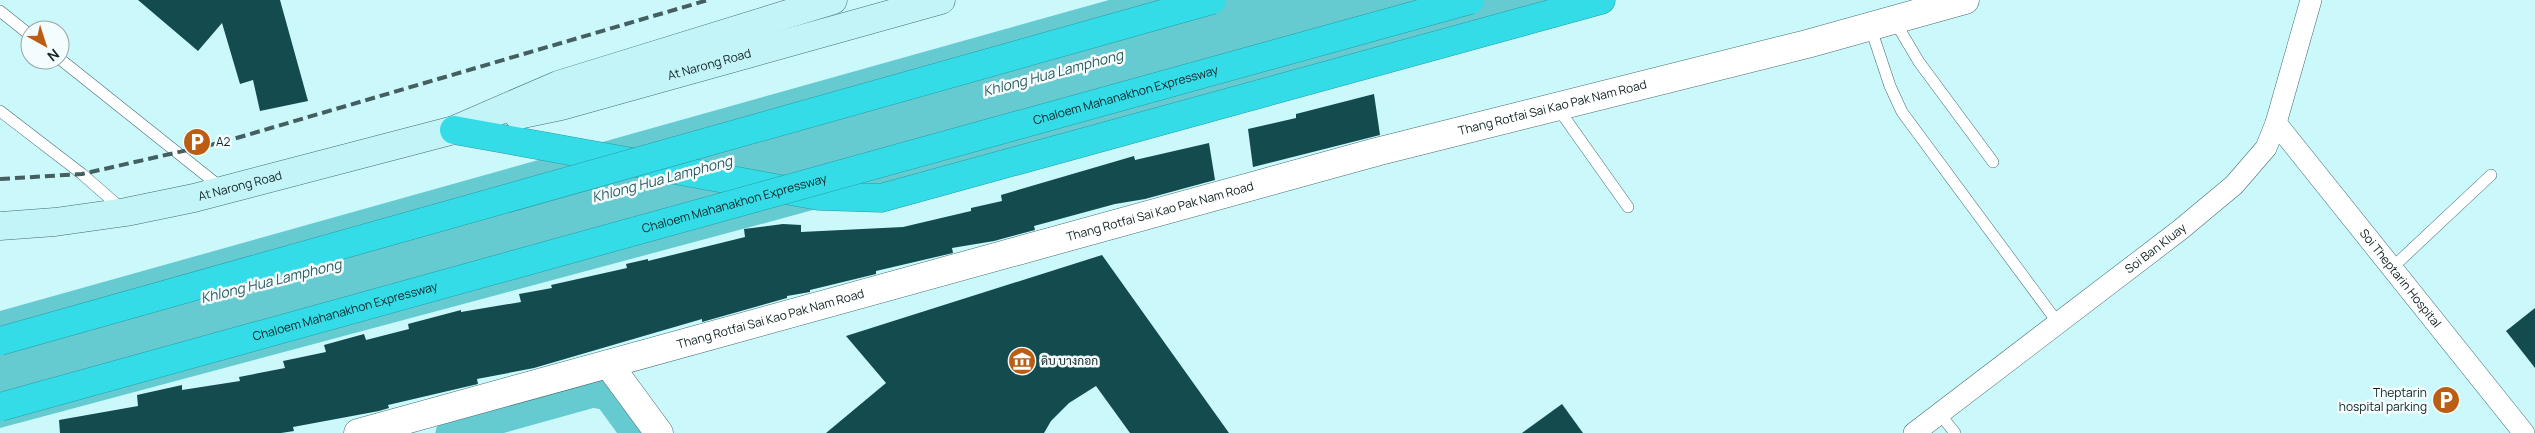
<svg xmlns="http://www.w3.org/2000/svg" width="2535" height="433" font-family="Manrope,Sarabun,sans-serif">
	<style>
		.water { fill: #66cad1 }
		.lines { fill: none; stroke-linecap: round; stroke-linejoin: round }
		.canal { stroke: #66cad1; stroke-width: 29 }
		.building { fill: #134b4f }
		.service-casing { stroke: #446d6f; stroke-width: 12 }
		.minor-casing { stroke: #446d6f; stroke-width: 22 }
		.tertiary-casing { stroke: #446d6f; stroke-width: 29 }
		.secondary-casing { stroke: #446d6f; stroke-width: 29 }
		.motorway-casing { stroke: #289ba2; stroke-width: 29 }
		.service { stroke: #fff; stroke-width: 11 }
		.minor { stroke: #fff; stroke-width: 21 }
		.tertiary { stroke: #fff; stroke-width: 28 }
		.secondary { stroke: #c2f4f8; stroke-width: 28 }
		.motorway { stroke: #34dce7; stroke-width: 28 }
		.rail { stroke: #455e5f; stroke-width: 4; stroke-dasharray: 10 5; stroke-linecap: butt }
		.motorway-bridge-casing { stroke: #289ba2; stroke-width: 29; stroke-linecap: butt }
		.motorway-bridge { stroke: #34dce7; stroke-width: 28 }
		.labels { text-anchor: middle; stroke-width: 5; stroke-linejoin: round; paint-order: stroke }
		.street-label { font-size: 12px; fill: #112223; stroke: #f4fdfe }
		.poi-label { font-size: 12px; fill: #112223; stroke: #f4fdfe; text-anchor: start }
		.water-label { font-size: 14px; font-style: italic; fill: #2b585b; stroke: #f4fdfe }
	</style>
	<rect width="100%" height="100%" fill="#cbf8fb"/>
	<polygon class="water" points="1109,0 1581,0 769,222 0,428 0,311"/>
	<g class="lines">
		<polyline class="canal" points="450,433 593,393 608,396 635,433"/>
	</g>
	<g class="building">
		<polygon points="138,0 280,0 308,101 260,111 253,80 240,84 222,23 198,51"/>
		<polygon points="1374,94 1380,135 1253,167 1248,129 1296,118 1296,114"/>
		<polygon points="1209,143 1215,180 1145,199 1115,204 1034,226 1035,230 994,241 952,248 953,253 876,271 876,274 810,290 810,292 787,296 787,298 702,322 702,319 534,368 477,379 478,384 388,405 389,408 379,411 293,427 294,431 281,433 60,433 59,420 138,406 137,395 182,385 182,390 240,381 239,377 285,368 283,361 326,352 324,345 364,334 366,340 409,329 408,324 461,310 461,312 521,302 519,294 552,288 551,285 627,268 626,264 648,259 648,261 745,237 744,229 783,224 801,225 801,232 903,227 971,211 971,208 1002,201 1001,195 1134,156 1135,160"/>
		<polygon points="1102,255 1229,433 1130,433 1096,386 1069,403 1051,421 1044,433 826,433 886,383 846,336"/>
		<polygon points="2535,308 2535,368 2506,331"/>
		<polygon points="1562,404 1583,433 1522,433"/>
	</g>
	<g class="lines">
		<g class="service-casing">
			<g id="service">
				<polyline points="0,11 30,35"/>
				<polyline points="1894,20 1919,62 1993,162"/>
				<polyline points="1870,26 1890,86 1902,112 2058,323"/>
				<polyline points="60,59 223,189"/>
				<polyline points="1557,107 1628,207"/>
				<polyline points="0,111 82,174 122,209"/>
				<polyline points="2393,267 2491,175"/>
				<polyline points="1939,413 1955,433"/>
			</g>
		</g>
		<g class="minor-casing">
			<g id="minor">
				<path id="s1" d="M2276 123 2524 433"/>
				<path id="s2" d="M1914 433 2180 230 2234 185 2266 148 2276 123 2311 0"/>
			</g>
		</g>
		<g class="tertiary-casing">
			<g id="tertiary">
				<polyline points="609,365 659,433"/>
				<path id="s3" d="M358 433 1376 152 1807 44 1965 0"/>
			</g>
		</g>
		<g class="secondary-casing">
			<g id="secondary">
				<path id="s4" d="M518 115 561 106 941 0"/>
				<path id="s5" d="M0 226 55 222 126 212 194 198 454 130 558 85 833 0"/>
			</g>
		</g>
		<g class="motorway-casing">
			<polyline id="motorway" points="454,130 819,196 881,198 1601,0"/>
		</g>
		<use href="#service" class="service"/>
		<use href="#minor" class="minor"/>
		<use href="#tertiary" class="tertiary"/>
		<use href="#secondary" class="secondary"/>
		<use href="#motorway" class="motorway"/>
		<polyline class="rail" points="0,179 82,174 223,142 708,0"/>
		<g class="motorway-bridge-casing">
			<g id="motorway-bridge">
				<polyline points="0,341 1212,0"/>
				<path id="s6" d="M0 407 1470 0"/>
			</g>
		</g>
		<use href="#motorway-bridge" class="motorway-bridge"/>
	</g>
	<defs>
		<g id="parking-disc" transform="scale(1.4375)"><circle r="9.5" fill="#bc5d14" stroke="#f4fdfe"/><path d="M-3.5-5.5H1a3.5 3.5 0 0 1 0 7H-1V5.5H-3.5ZM-1-3.4V-.6H.8a1.4 1.4 0 0 0 0-2.8Z" fill="#fff"/></g>
		<g id="museum-disc" transform="scale(1.4375)"><circle r="9.5" fill="#bc5d14" stroke="#f4fdfe"/><path d="M0-6L6-3V-2H-6V-3ZM-5-1h2V3h-2ZM-1-1h2V3h-2ZM3-1h2V3H3ZM-6 4H6V6H-6Z" fill="#fff"/></g>
	</defs>
	<g fill-rule="evenodd">
		<use href="#parking-disc" x="197" y="142"/>
		<use href="#museum-disc" x="1022" y="361"/>
		<use href="#parking-disc" x="2446" y="400"/>
	</g>
	<g class="labels">
		<g class="street-label">
			<text dy="4" stroke="none"><textPath href="#s4" startOffset="198">At Narong Road</textPath></text>
			<text dy="4" stroke="none"><textPath href="#s6" startOffset="1168">Chaloem Mahanakhon Expressway</textPath></text>
			<text dy="4" stroke="none"><textPath href="#s3" startOffset="1238">Thang Rotfai Sai Kao Pak Nam Road</textPath></text>
			<text dy="4" stroke="none"><textPath href="#s5" startOffset="244">At Narong Road</textPath></text>
			<text dy="4" stroke="none"><textPath href="#s6" startOffset="762">Chaloem Mahanakhon Expressway</textPath></text>
			<text dy="4" stroke="none"><textPath href="#s3" startOffset="832">Thang Rotfai Sai Kao Pak Nam Road</textPath></text>
			<text dy="4" stroke="none"><textPath href="#s2" startOffset="304">Soi Ban Kluay</textPath></text>
			<text dy="4" stroke="none"><textPath href="#s1" startOffset="199">Soi Theptarin Hospital</textPath></text>
			<text dy="4" stroke="none"><textPath href="#s6" startOffset="358">Chaloem Mahanakhon Expressway</textPath></text>
			<text dy="4" stroke="none"><textPath href="#s3" startOffset="428">Thang Rotfai Sai Kao Pak Nam Road</textPath></text>
		</g>
		<g class="poi-label">
			<text x="216" y="146">A2</text>
			<text x="1041" y="365">ดิบ บางกอก</text>
			<text x="2427" y="397" text-anchor="end">Theptarin<tspan x="2427" dy="14">hospital parking</tspan></text>
		</g>
		<g class="water-label">
			<text transform="translate(1053 73) rotate(-15)" y="5">Khlong Hua Lamphong</text>
			<text transform="translate(662 179) rotate(-15)" y="5">Khlong Hua Lamphong</text>
			<text transform="translate(271 281) rotate(-14)" y="5">Khlong Hua Lamphong</text>
		</g>
	</g>
	<g transform="translate(45 45) rotate(141)"><circle r="24" fill="#f4fdfe" stroke="#99a5a6"/>
	<path d="M0-4L9 19L0 12L-9 19Z" fill="#bc5d14"/>
	<text y="-8" font-size="14" font-weight="bold" text-anchor="middle" fill="#112223">N</text>
	</g>
</svg>
